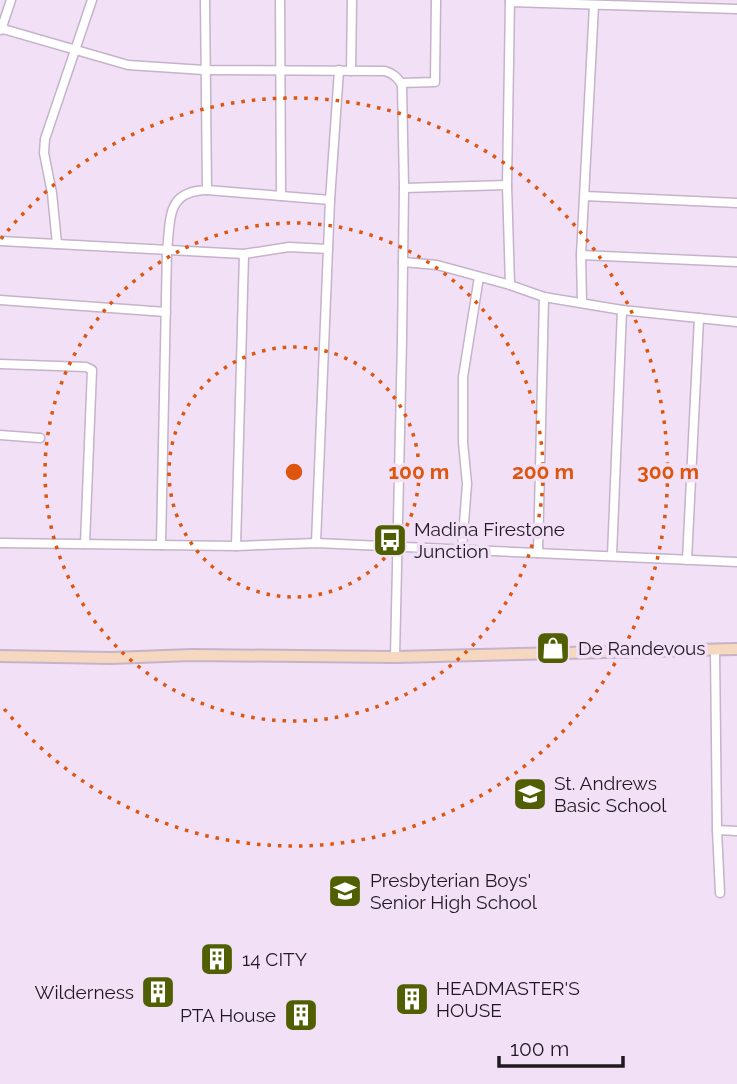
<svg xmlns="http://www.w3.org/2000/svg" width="737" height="1084" font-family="Raleway,sans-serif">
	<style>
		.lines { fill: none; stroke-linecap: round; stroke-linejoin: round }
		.street-casing { stroke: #c4b3c9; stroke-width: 11 }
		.secondary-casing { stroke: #c4b3c9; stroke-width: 14 }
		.street { stroke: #fff; stroke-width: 8 }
		.secondary { stroke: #f6d7c0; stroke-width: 10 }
		.ring { fill: none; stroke: #de560d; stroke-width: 3.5; stroke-dasharray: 3.5 7 }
		.labels { text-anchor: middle; stroke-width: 7; stroke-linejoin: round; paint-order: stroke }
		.poi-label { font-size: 19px; fill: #201921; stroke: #f2e0f7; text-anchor: start }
		.centre { fill: #de560d; stroke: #f2e0f7; stroke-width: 3.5 }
		.ring-label { font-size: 21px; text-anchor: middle; font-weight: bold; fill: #de560d; stroke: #f2e0f7; stroke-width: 7; stroke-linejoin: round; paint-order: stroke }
	</style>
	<rect width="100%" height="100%" fill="#f2e0f7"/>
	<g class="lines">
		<g class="street-casing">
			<g id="street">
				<polyline points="280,0 281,196"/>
				<polyline points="510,0 507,185 510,285"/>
				<polyline points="510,2 737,9"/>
				<path d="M0 28 128 65 204 70 385 71C394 74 397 77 402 85L404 188 402 339 395 657"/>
				<polyline points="1,30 11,0"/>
				<polyline points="351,71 352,0"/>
				<polyline points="401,83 435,82 436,0"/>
				<polyline points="404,188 507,185"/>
				<polyline points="207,190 330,200 316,543"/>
				<polyline points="585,196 737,203"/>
				<polyline points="330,200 339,70"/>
				<polyline points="0,241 244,254 289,247 328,249"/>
				<polyline points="57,244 52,193 44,153 45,139 92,0"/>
				<polyline points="581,255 737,262"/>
				<polyline points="403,262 437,265 510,285 544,297 622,310 737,322"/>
				<polyline points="0,300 166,312"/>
				<polyline points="582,303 581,255 594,5"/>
				<polyline points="0,364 86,367 92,370 85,544"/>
				<polyline points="0,435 40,438"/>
				<polyline points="0,543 236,546 316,543 737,562"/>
				<path d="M161 545 167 250C171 218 166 191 207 190L205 0"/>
				<polyline points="236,546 244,254"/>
				<polyline points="462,549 467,484 463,442 463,377 479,277"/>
				<polyline points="538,553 544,297"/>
				<polyline points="612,556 622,310"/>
				<polyline points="687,560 699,318"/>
				<polyline points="715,650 717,830 720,893"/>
				<polyline points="717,830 737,831"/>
			</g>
		</g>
		<g class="secondary-casing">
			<polyline id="secondary" points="0,656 111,658 192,655 395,657 737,649"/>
		</g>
		<use href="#street" class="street"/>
		<use href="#secondary" class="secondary"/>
	</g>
	<g class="ring">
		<circle cx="294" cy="472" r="125"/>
		<circle cx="294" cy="472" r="249"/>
		<path d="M1 239A374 374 0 1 1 1 705"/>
	</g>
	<defs>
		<g id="bus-square" transform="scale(1.75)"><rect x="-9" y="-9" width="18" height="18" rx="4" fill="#505f02" stroke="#f2e0f7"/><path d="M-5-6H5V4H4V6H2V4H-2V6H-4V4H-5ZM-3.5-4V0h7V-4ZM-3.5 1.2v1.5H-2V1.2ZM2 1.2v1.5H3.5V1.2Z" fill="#fff"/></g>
		<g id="shop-square" transform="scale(1.75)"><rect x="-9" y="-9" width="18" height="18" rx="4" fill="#505f02" stroke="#f2e0f7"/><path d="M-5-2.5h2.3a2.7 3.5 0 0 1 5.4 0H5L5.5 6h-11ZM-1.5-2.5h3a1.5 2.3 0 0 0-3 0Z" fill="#fff"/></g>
		<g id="school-square" transform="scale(1.75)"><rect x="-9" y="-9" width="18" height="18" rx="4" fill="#505f02" stroke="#f2e0f7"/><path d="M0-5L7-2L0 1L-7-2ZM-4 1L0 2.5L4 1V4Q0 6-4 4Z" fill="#fff"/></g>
		<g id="building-square" transform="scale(1.75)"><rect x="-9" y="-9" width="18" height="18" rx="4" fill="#505f02" stroke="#f2e0f7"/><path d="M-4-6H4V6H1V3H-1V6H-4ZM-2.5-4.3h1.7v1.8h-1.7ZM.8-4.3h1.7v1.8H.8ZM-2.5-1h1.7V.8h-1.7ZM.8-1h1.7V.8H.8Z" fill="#fff"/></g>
	</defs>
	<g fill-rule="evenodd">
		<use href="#bus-square" x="390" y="540"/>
		<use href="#shop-square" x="553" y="648"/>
		<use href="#school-square" x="530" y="794"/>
		<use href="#school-square" x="345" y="891"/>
		<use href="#building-square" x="217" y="959"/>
		<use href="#building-square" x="158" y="992"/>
		<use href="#building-square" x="412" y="999"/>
		<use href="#building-square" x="301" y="1015"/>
	</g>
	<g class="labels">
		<g class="poi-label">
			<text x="414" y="536">Madina Firestone<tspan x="414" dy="22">Junction</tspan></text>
			<text x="578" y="655">De Randevous</text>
			<text x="554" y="790">St. Andrews<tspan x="554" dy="22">Basic School</tspan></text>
			<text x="370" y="887">Presbyterian Boys'<tspan x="370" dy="22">Senior High School</tspan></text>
			<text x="242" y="966">14 CITY</text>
			<text x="436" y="995">HEADMASTER'S<tspan x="436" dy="22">HOUSE</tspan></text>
			<text x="134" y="999" text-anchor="end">Wilderness</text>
			<text x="276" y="1022" text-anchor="end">PTA House</text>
		</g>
	</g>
	<circle cx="294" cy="472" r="10" class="centre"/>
	<g class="ring-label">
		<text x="419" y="479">100 m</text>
		<text x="543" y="479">200 m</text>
		<text x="668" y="479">300 m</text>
	</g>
	<path d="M499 1056v10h124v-10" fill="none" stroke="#201921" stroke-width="3.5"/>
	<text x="510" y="1056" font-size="21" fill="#201921" stroke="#f2e0f7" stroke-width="5" paint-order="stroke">100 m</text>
</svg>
